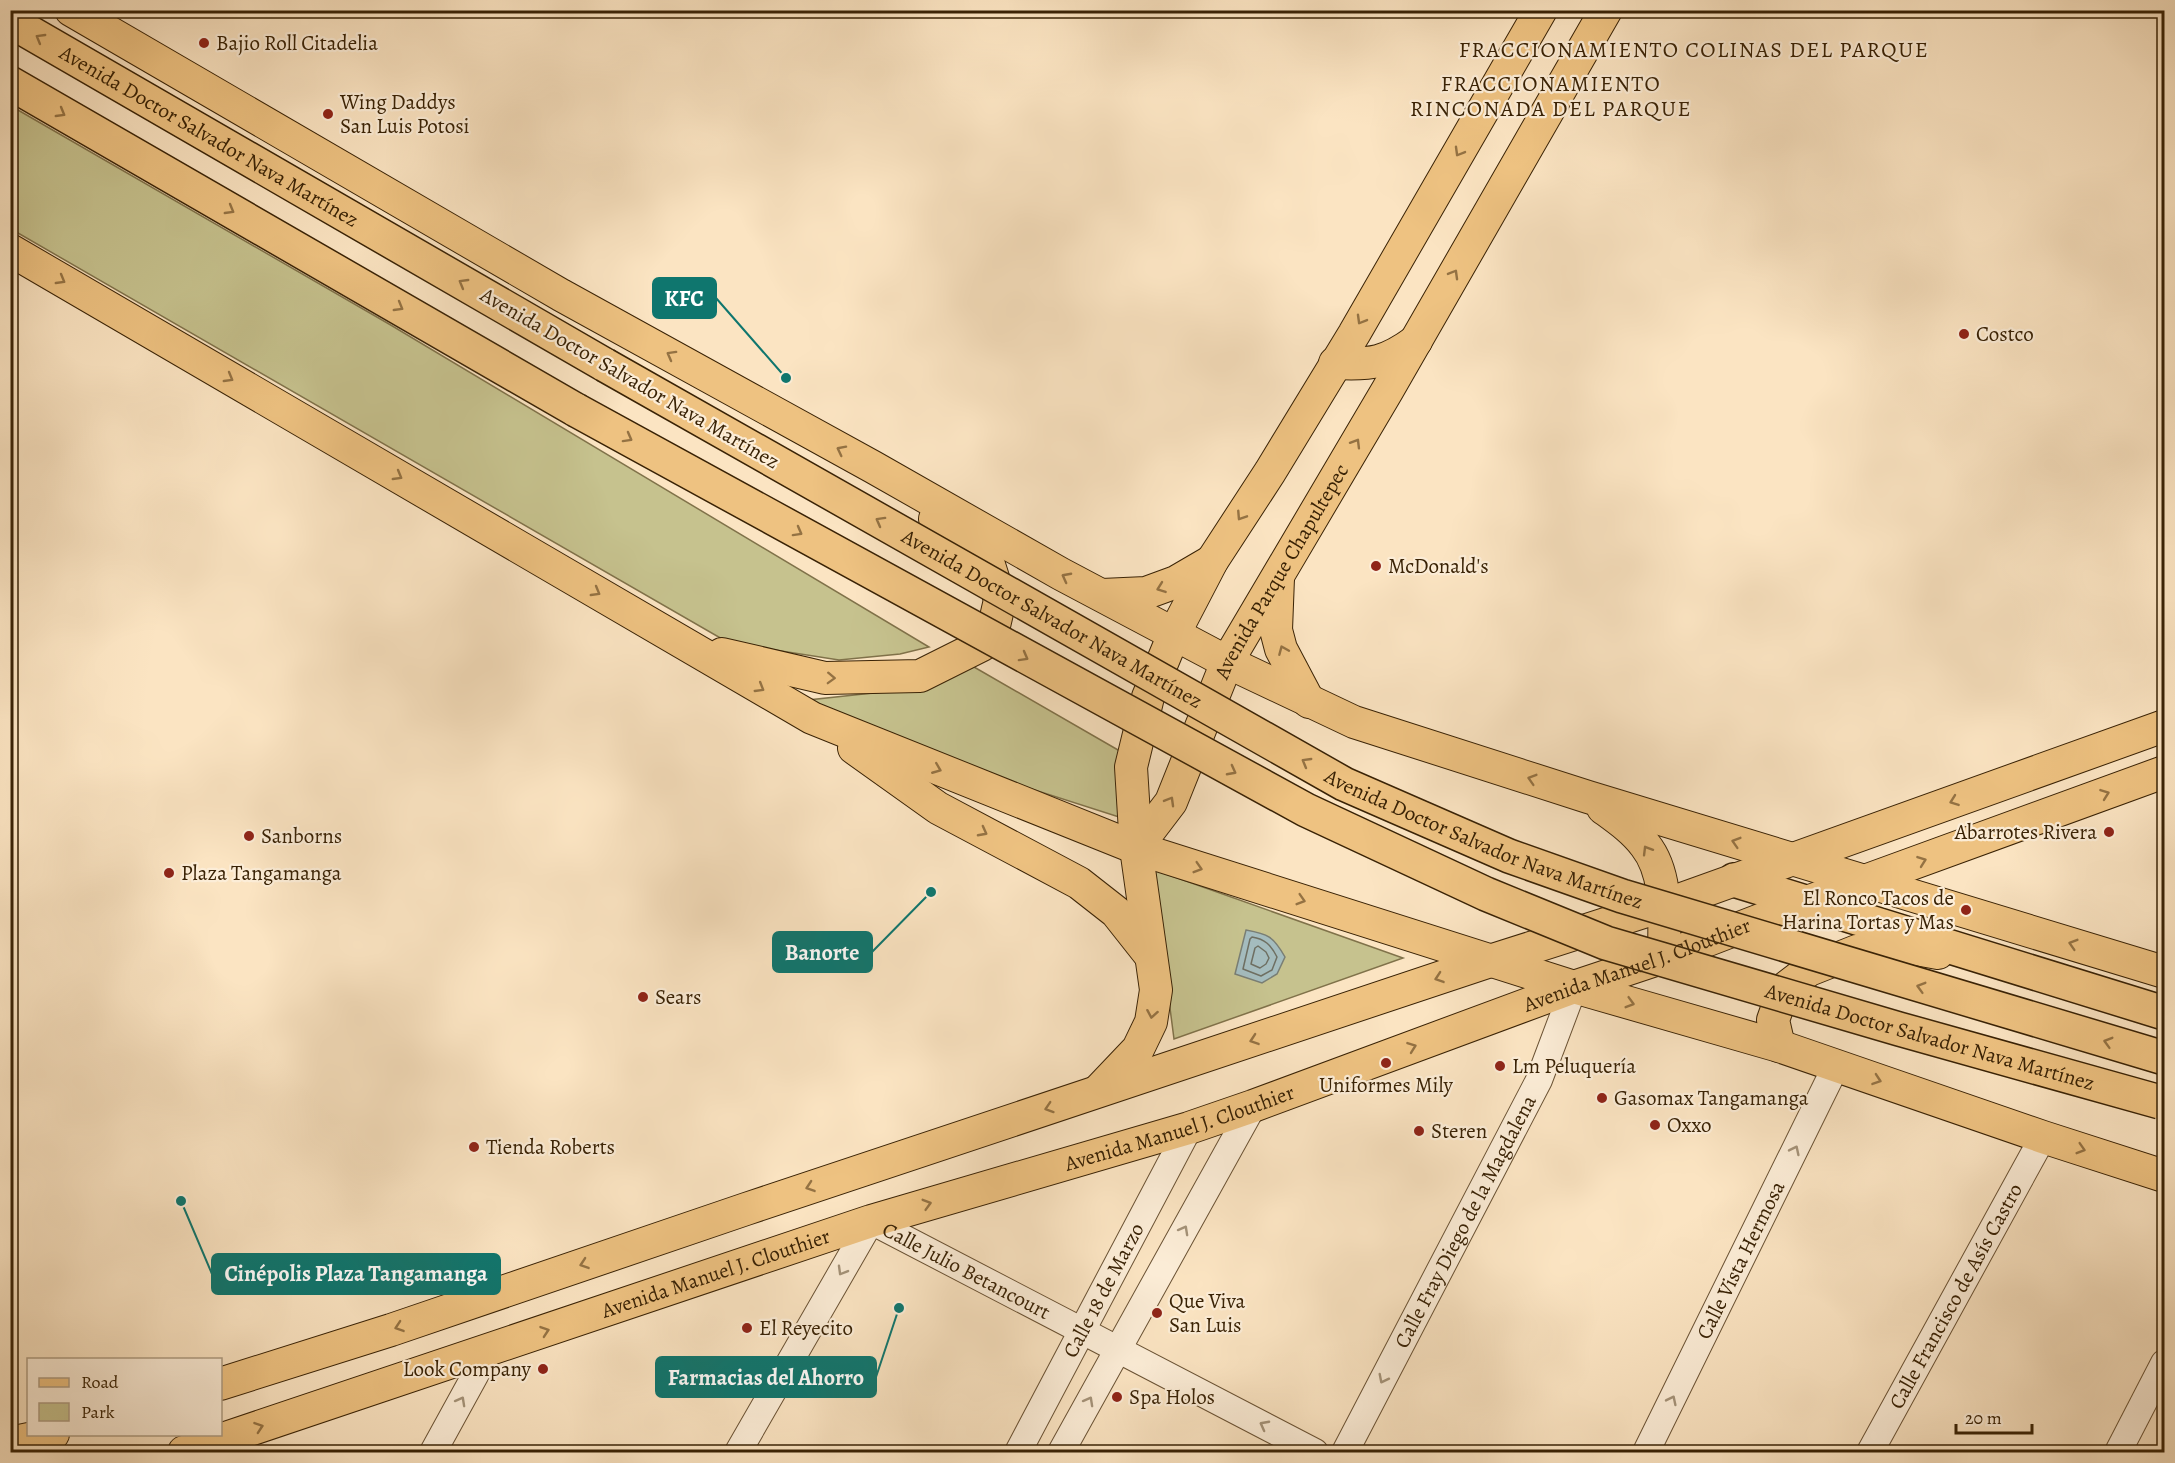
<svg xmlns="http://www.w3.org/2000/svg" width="2175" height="1463" font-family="Alegreya,serif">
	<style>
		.green { fill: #c6c28e; stroke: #80724a; stroke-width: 1.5 }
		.water { fill: #a4bcbe; stroke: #797e74; stroke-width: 1.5 }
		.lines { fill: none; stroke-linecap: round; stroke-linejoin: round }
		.shore { stroke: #6e6f62; stroke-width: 1.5 }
		.minor-casing { stroke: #6a5234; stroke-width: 28 }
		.major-casing { stroke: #392205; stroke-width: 34 }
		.highway-casing { stroke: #392205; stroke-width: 36 }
		.minor { stroke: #fcedd7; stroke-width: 26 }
		.major { stroke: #eec281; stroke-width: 32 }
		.highway { stroke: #eec281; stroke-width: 33 }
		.highway-bridge-casing { stroke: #392205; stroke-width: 36; stroke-linecap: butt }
		.highway-bridge { stroke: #eec281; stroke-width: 33 }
		.oneway { stroke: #947243 }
		.oneway2 { stroke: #a49278 }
		.poi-dot { fill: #8f2418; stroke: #fcedd7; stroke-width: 2 }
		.labels { text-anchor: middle; stroke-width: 4.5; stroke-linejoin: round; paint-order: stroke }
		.poi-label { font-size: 21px; fill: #392205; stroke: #fcedd7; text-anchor: start }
		.street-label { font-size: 21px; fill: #392205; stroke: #fcedd7 }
		.neighbourhood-label { font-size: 22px; letter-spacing: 1.5px; fill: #392205; stroke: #fcedd7 }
		.leader { fill: none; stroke: #0f766e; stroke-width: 2 }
		.callout-dot { fill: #0f766e; stroke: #fcedd7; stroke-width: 2 }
		.callout { fill: #0f766e; stroke: #0f766e; stroke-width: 2 }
		.callout-label { font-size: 22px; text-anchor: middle; font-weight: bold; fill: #fff }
	</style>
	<rect width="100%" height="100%" fill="#fbe4c2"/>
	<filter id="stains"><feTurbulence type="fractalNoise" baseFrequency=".00333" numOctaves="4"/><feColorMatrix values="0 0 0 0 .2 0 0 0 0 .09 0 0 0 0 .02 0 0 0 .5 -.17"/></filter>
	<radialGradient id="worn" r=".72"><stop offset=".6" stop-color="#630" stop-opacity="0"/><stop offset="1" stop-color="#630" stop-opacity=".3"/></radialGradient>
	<g class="green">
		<polygon points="11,106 389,324 929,647 900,654 839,660 729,643 11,229"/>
		<polygon points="974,667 1125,754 1119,817 966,768 808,700 910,689"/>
		<polygon points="1152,869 1403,958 1174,1039"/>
	</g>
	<path class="water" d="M1246 930C1268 934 1273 936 1285 957L1277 974 1262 983 1235 974Z"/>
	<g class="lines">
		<g class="shore">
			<path d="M1252 937C1265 939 1271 945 1277 957L1272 970 1261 976 1243 969 1250 939Z"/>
			<polygon points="1258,946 1266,952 1269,958 1266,964 1260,968 1251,964 1255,948"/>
		</g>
		<g class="minor-casing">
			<g id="minor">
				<polyline points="433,1452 489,1350"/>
				<path id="s1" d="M738 1452 871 1221 1315 1452"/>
				<path id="s2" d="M1018 1452 1189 1128"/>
				<polyline points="1061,1452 1253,1106"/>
				<path id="s3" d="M1345 1452 1539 1080 1574 987"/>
				<path id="s4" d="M1646 1452 1836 1066"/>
				<path id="s5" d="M1870 1452 2043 1137"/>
				<polyline points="2118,1452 2164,1363"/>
			</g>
		</g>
		<g class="major-casing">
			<g id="major">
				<polyline points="71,10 561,295 873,467 1061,574 1227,662 1354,722 1588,797 2164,972"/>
				<polyline points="10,250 812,718 1136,848 1574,987 1779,1046 2043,1137 2164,1176"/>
				<path d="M1335 363C1372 365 1386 363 1416 341"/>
				<polyline points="1278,578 1276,630 1281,649 1309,702"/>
				<polyline points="1102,595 1146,593 1176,582 1212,561"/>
				<polyline points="722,654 825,678 920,676 982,645 994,626 1000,600 989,565 935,519"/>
				<polyline points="854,748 938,808 1079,883 1116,912 1150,955"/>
				<path d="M1603 808C1618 819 1634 830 1645 845 1669 875 1664 921 1664 957"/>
				<path id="s6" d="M1136 848 1171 802 1227 662 1387 391 1606 10"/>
				<polyline points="1779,1046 1773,1020 1784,989 1809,970 1857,951 1905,947 1938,953"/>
				<polyline points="1099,1090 1138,1049 1151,1022 1156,990 1136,848 1131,767 1148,697 1174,634 1212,561 1270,472 1354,334 1541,10"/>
				<polyline points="220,1384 391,1330 746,1209 1493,960 1665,905 2164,726"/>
				<polyline points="10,1443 53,1434"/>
				<path id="s7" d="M184 1452 871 1221 1189 1128 1253 1106 1574 987 1664 957 1807 902 2164 772"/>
			</g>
		</g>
		<g class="highway-casing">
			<g id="highway">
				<path id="s8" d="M10 21 605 365"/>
				<polyline points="10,83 576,410"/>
				<polyline points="1734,880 2164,1013"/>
			</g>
		</g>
		<use href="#minor" class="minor"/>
		<use href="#major" class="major"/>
		<use href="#highway" class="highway"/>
		<g class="highway-bridge-casing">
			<g id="highway-bridge">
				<path id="s9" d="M605 365 1344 784 1509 856 1622 896 2164 1058"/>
				<path id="s10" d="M576 410 1306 810 1486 894 1606 943 1899 1029 2160 1102"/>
			</g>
		</g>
		<use href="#highway-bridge" class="highway-bridge"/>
	</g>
	<defs><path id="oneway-chevron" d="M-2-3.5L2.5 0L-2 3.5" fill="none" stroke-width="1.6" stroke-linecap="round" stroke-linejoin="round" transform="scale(1.5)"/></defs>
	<g class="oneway">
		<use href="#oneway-chevron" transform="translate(40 38) rotate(-150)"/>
		<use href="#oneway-chevron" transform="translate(61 113) rotate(30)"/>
		<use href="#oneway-chevron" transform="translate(1459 152) rotate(120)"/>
		<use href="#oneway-chevron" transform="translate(230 210) rotate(30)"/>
		<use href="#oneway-chevron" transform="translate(1454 274) rotate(-60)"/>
		<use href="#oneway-chevron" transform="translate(61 280) rotate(30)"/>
		<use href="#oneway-chevron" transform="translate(463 283) rotate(-150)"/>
		<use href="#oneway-chevron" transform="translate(399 307) rotate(30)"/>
		<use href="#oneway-chevron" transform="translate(1361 320) rotate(120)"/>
		<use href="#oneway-chevron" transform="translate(671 355) rotate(-151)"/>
		<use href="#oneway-chevron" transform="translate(229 378) rotate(30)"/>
		<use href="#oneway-chevron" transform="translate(628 438) rotate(29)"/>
		<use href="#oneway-chevron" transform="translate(1356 443) rotate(-59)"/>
		<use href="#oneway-chevron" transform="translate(841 450) rotate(-153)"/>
		<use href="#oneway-chevron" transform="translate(398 476) rotate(30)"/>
		<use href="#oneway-chevron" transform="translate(1241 516) rotate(123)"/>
		<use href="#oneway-chevron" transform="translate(880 521) rotate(-151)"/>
		<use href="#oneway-chevron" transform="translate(798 532) rotate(29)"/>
		<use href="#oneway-chevron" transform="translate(1066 577) rotate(-152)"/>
		<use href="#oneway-chevron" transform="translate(1161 588) rotate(160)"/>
		<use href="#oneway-chevron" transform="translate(596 592) rotate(30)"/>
		<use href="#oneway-chevron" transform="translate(1283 650) rotate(-113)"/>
		<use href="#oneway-chevron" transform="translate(1024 657) rotate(29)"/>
		<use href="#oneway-chevron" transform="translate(831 678) rotate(2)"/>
		<use href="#oneway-chevron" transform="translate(760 688) rotate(31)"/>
		<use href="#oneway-chevron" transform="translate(1306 762) rotate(-150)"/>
		<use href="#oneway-chevron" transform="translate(937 769) rotate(22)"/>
		<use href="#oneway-chevron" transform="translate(1232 771) rotate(28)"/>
		<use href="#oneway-chevron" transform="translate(1532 779) rotate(-163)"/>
		<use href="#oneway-chevron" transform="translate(2105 794) rotate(-20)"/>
		<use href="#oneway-chevron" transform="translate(1170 801) rotate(-60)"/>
		<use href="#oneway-chevron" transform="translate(1954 801) rotate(160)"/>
		<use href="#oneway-chevron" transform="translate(983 832) rotate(28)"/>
		<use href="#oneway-chevron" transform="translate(1736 842) rotate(-163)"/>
		<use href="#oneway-chevron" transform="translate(1647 850) rotate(-121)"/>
		<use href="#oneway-chevron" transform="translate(1922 861) rotate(-20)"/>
		<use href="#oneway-chevron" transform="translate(1198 868) rotate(17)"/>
		<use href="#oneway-chevron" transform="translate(1301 900) rotate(17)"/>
		<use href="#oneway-chevron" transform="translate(2073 944) rotate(-163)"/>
		<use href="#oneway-chevron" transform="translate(1439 978) rotate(161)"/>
		<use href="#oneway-chevron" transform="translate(1921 987) rotate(-164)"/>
		<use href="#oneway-chevron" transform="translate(1630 1003) rotate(16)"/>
		<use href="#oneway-chevron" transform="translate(1152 1014) rotate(100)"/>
		<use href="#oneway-chevron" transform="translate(1254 1040) rotate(161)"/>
		<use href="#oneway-chevron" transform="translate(2108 1042) rotate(-164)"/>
		<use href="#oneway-chevron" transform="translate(1412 1047) rotate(-20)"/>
		<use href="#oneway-chevron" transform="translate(1877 1080) rotate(19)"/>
		<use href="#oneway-chevron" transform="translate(1049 1108) rotate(162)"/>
		<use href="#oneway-chevron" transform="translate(2081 1149) rotate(17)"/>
		<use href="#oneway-chevron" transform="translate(810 1187) rotate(161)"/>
		<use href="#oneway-chevron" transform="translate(927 1204) rotate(-16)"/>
		<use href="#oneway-chevron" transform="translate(584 1264) rotate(161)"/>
		<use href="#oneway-chevron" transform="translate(399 1327) rotate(161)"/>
		<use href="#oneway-chevron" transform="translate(545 1331) rotate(-19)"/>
		<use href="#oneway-chevron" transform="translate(259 1427) rotate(-19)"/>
	</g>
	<g class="oneway2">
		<use href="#oneway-chevron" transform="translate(1795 1150) rotate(-64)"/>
		<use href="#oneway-chevron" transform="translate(1184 1230) rotate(-61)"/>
		<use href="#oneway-chevron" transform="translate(842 1271) rotate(120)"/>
		<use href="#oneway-chevron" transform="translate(1383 1379) rotate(117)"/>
		<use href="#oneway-chevron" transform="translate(1672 1400) rotate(-64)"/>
		<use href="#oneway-chevron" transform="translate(461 1401) rotate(-61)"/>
		<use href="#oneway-chevron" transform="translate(1089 1401) rotate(-61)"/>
		<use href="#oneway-chevron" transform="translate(1264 1425) rotate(-152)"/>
	</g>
	<g class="poi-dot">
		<circle cx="204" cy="43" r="6"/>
		<circle cx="328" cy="114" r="6"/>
		<circle cx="1964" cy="334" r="6"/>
		<circle cx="1376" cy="566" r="6"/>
		<circle cx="2109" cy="832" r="6"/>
		<circle cx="249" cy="836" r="6"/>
		<circle cx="169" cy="873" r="6"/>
		<circle cx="1966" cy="910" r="6"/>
		<circle cx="643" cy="997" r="6"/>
		<circle cx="1386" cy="1063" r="6"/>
		<circle cx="1500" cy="1066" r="6"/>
		<circle cx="1602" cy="1098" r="6"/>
		<circle cx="1655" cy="1125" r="6"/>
		<circle cx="1419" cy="1131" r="6"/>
		<circle cx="474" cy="1147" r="6"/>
		<circle cx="1157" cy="1313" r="6"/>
		<circle cx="747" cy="1328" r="6"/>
		<circle cx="543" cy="1369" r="6"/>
		<circle cx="1117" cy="1397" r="6"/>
	</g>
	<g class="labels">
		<g class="poi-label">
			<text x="216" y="50">Bajio Roll Citadelia</text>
			<text x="340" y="109">Wing Daddys<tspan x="340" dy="24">San Luis Potosi</tspan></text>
			<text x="1976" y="341">Costco</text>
			<text x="1388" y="573">McDonald's</text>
			<text x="2097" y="839" text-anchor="end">Abarrotes Rivera</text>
			<text x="261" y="843">Sanborns</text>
			<text x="181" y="880">Plaza Tangamanga</text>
			<text x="1954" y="905" text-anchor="end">El Ronco Tacos de<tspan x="1954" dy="24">Harina Tortas y Mas</tspan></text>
			<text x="655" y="1004">Sears</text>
			<text x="1512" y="1073">Lm Peluquería</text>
			<text x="1386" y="1092" text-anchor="middle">Uniformes Mily</text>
			<text x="1614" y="1105">Gasomax Tangamanga</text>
			<text x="1667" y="1132">Oxxo</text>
			<text x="1431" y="1138">Steren</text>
			<text x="486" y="1154">Tienda Roberts</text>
			<text x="1169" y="1308">Que Viva<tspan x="1169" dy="24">San Luis</tspan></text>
			<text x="759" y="1335">El Reyecito</text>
			<text x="531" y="1376" text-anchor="end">Look Company</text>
			<text x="1129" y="1404">Spa Holos</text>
		</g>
		<g class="street-label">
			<text dy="7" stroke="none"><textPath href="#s8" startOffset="230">Avenida Doctor Salvador Nava Martínez</textPath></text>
			<text transform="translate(630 378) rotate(30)" y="7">Avenida Doctor Salvador Nava Martínez</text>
			<text dy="7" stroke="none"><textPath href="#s6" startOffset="314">Avenida Parque Chapultepec</textPath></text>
			<text dy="7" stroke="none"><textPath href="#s9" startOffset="514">Avenida Doctor Salvador Nava Martínez</textPath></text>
			<text dy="7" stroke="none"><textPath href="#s9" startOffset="1000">Avenida Doctor Salvador Nava Martínez</textPath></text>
			<text dy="7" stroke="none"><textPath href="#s7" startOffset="1533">Avenida Manuel J. Clouthier</textPath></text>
			<text dy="7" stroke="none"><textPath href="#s10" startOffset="1498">Avenida Doctor Salvador Nava Martínez</textPath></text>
			<text dy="7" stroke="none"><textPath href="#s7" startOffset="1047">Avenida Manuel J. Clouthier</textPath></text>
			<text dy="7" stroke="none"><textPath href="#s3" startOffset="260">Calle Fray Diego de la Magdalena</textPath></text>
			<text dy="7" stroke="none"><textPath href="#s4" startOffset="214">Calle Vista Hermosa</textPath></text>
			<text dy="7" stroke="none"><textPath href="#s1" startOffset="374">Calle Julio Betancourt</textPath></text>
			<text dy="7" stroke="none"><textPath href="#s7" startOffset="561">Avenida Manuel J. Clouthier</textPath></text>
			<text dy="7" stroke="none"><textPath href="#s2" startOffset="183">Calle 18 de Marzo</textPath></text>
			<text dy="7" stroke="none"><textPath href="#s5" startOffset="178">Calle Francisco de Asís Castro</textPath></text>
		</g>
		<g class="neighbourhood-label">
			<text x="1694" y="57">FRACCIONAMIENTO COLINAS DEL PARQUE</text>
			<text x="1551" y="91">FRACCIONAMIENTO<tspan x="1551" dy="25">RINCONADA DEL PARQUE</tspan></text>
		</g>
	</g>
	<path class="leader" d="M786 378L716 298M931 892L872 952M181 1201L212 1274M899 1308L876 1377"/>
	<g class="callout-dot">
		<circle cx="786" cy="378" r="6"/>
		<circle cx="931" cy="892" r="6"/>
		<circle cx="181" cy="1201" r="6"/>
		<circle cx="899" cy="1308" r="6"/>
	</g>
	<g class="callout">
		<rect x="653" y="278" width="63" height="40" rx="6"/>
		<rect x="773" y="932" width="99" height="40" rx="6"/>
		<rect x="212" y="1254" width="288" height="40" rx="6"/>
		<rect x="656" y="1357" width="220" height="40" rx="6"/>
	</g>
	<g class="callout-label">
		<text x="684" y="306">KFC</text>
		<text x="822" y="960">Banorte</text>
		<text x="356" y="1281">Cinépolis Plaza Tangamanga</text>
		<text x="766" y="1385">Farmacias del Ahorro</text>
	</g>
	<rect width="2175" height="1463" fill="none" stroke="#fbe4c2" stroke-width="36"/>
	<rect x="12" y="12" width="2151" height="1439" fill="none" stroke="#392205" stroke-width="3"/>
	<rect x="18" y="18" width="2139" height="1427" fill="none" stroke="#392205" stroke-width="1.5"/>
	<rect x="27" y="1358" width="195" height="78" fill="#fcedd7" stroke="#ae9c83" stroke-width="1.5"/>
	<rect x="39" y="1378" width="30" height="9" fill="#eec281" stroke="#ae9c83" stroke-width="1.5"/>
	<text x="81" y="1388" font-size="18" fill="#392205">Road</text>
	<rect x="39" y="1403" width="30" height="18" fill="#c6c28e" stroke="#ae9c83" stroke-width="1.5"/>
	<text x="81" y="1418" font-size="18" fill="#392205">Park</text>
	<path d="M1956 1424v9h76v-9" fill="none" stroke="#392205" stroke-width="3"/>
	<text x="1965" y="1424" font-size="18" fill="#392205" stroke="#fcedd7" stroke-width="4.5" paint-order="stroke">20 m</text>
	<rect width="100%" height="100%" filter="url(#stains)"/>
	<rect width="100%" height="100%" fill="url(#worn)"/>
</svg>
